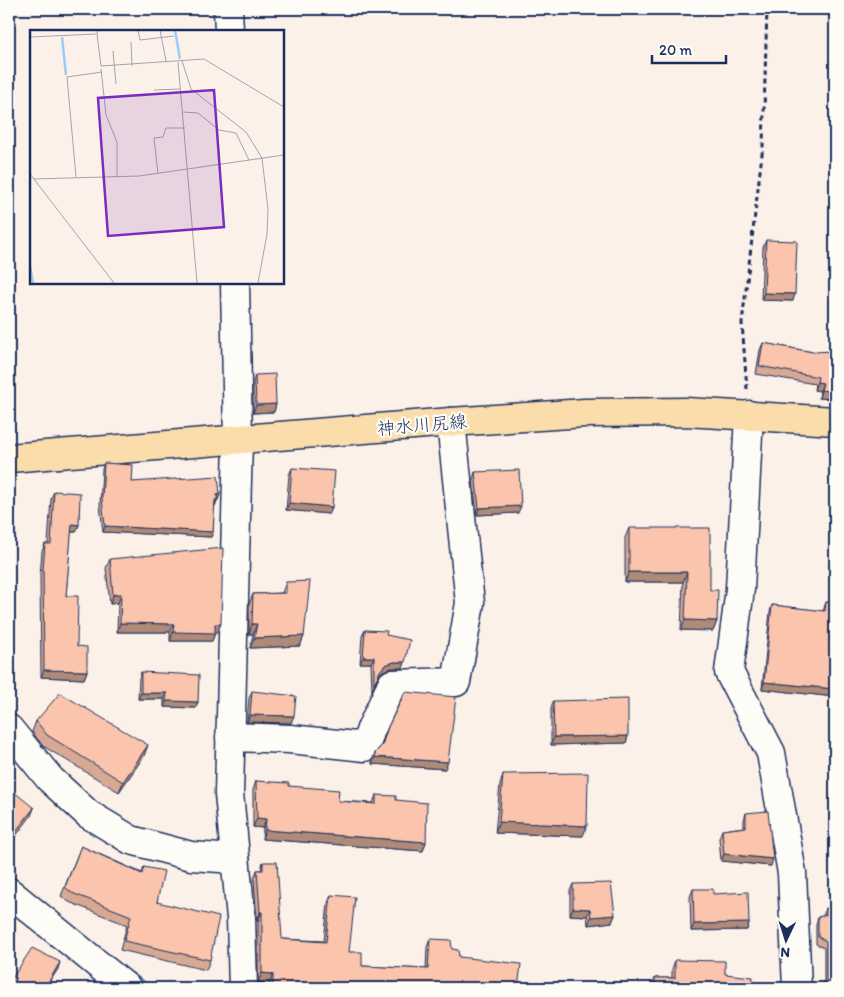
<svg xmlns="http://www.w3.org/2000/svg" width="844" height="997" font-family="Itim,'Klee One',sans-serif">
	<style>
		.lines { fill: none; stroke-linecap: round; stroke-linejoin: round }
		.stream { stroke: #698dba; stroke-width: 8 }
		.minor-casing { stroke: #1b2f5e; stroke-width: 31 }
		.major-casing { stroke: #1b2f5e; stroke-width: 31 }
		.path { stroke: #1b2f5e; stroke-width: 3; stroke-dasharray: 5 4; stroke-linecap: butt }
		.minor { stroke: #fdfcf7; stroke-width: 28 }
		.major { stroke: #fbddab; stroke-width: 28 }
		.wall { fill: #d7a994; stroke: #1b2f5e }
		.shaded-wall { fill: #af8a78; stroke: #1b2f5e }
		.building { fill: #fac5ac; stroke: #1b2f5e }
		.labels { text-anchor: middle; stroke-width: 4.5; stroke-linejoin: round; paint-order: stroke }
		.street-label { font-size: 18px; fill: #1b2f5e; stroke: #fdfcf7 }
		.inset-river { fill: none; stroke: #9dcbf8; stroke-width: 2.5 }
		.inset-road { fill: none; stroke: #a2a3b1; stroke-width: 1 }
		.view { fill: #7b2cbf; fill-opacity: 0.15; stroke: #7b2cbf; stroke-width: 2.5 }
		.inset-edge { fill: none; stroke: #1b2f5e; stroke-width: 2.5 }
	</style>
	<rect width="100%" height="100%" fill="#fcf1e8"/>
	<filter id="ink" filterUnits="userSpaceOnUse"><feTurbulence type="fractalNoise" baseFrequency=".02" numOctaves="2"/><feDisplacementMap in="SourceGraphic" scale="10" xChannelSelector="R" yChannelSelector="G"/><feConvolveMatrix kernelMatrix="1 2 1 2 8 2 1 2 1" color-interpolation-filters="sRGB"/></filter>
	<g filter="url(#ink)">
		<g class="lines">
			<polyline class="stream" points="131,976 148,988"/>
			<g class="minor-casing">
				<g id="minor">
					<polyline points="228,9 229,31"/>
					<polyline points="235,282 238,440 229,794 241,918 243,988"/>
					<polyline points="749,415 740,589 729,672 771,753 792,873 797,988"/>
					<polyline points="9,729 50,779 88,814 131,840 191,856 235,859"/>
					<polyline points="230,737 290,739 365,747 371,729 392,684 456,682 470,603 451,422"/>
					<polyline points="9,892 127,988"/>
				</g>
			</g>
			<g class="major-casing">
				<polyline id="major" points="9,458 451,422 585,413 686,412 835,421"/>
			</g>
			<polyline class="path" points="747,389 742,323 763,146 767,9"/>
			<use href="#minor" class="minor"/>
			<use href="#major" class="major"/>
		</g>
		<g class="wall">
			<polygon points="766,240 793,301 761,300 763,247"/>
			<polygon points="763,343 813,352 835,399 819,398 820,391 814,390 815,384 756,374 760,350"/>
			<polygon points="255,375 276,404 274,412 253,413 253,382"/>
			<polygon points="104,463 132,482 220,494 215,506 214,506 213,532 211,537 103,532 100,505 102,469"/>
			<polygon points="292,468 332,507 329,514 286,510 289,475"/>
			<polygon points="475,472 518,513 477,515 473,479"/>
			<polygon points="54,491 79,525 76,532 71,532 66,596 77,646 87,671 84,679 41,677 40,576 42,551 45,544 48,544 51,499"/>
			<polygon points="629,528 710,590 717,621 713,631 681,630 683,582 625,582 625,538"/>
			<polygon points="835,540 835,566 832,565"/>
			<polygon points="110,559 217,633 215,633 212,641 170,641 170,632 117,632 118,603 110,604 106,568"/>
			<polygon points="286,582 304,636 300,646 250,648 253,634 249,634 249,604 253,594 282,593"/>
			<polygon points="826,602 835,603 835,697 762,689 770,612 772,605 823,611"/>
			<polygon points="365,630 386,635 405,662 403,668 392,668 383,671 378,677 372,691 371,663 360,663 362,636"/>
			<polygon points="141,672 198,702 196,708 164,707 164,699 138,699 139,678"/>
			<polygon points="252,691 291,723 247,722 249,698"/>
			<polygon points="553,701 628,736 626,743 551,745 551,708"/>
			<polygon points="36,721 144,756 119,792 43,746 32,732"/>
			<polygon points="382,745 445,769 372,764 372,760 375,753"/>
			<polygon points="503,774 583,836 495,833 500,785"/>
			<polygon points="256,781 289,786 338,801 373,803 376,795 396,800 426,842 423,851 262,839 263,828 253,827 253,790"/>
			<polygon points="746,813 771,866 721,861 719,838 722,830 744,827 744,820"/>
			<polygon points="81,846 142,873 144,867 157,902 210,960 206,970 120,950 127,925 69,902 61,896"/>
			<polygon points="263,862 282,939 324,941 328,903 331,895 349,952 362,966 426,969 427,947 430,939 452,949 459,957 518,988 270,988 270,983 258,982 258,921 257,921 254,879 257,870 261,870"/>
			<polygon points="573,884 615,915 612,922 588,925 587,916 570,915 570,891"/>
			<polygon points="693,889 713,894 749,923 747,930 691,931 690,897"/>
			<polygon points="826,908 835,988 817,988 818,984 824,984 824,948 816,944 816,925 818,917 823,916"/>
			<polygon points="675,960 725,974 752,988 652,988 655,978 672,978 672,969"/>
		</g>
		<g class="shaded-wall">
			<polygon points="764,293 795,294 793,301 761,300"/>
			<polygon points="817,382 823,383 820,391 814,390"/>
			<polygon points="821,390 835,392 835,399 819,398"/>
			<polygon points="276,404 274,412 253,413 256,405"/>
			<polygon points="220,494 218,500 217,500 215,506 212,506 217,495"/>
			<polygon points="289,503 332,507 329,514 286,510"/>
			<polygon points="521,506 518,513 477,515 479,508"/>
			<polygon points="72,524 79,525 76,532 69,532"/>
			<polygon points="105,526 213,532 211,537 103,532"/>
			<polygon points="834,558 835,558 835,566 832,565"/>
			<polygon points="629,572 687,572 683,582 625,582"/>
			<polygon points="121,594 118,603 110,604 113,595"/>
			<polygon points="685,620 717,621 713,631 681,630"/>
			<polygon points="120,623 174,624 170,632 117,632"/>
			<polygon points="215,624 221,624 217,633 215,633 212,641 170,641 173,632"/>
			<polygon points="252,624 257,624 253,634 249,634"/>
			<polygon points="304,636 300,646 250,648 254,638"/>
			<polygon points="363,657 374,657 371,663 360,663"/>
			<polygon points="394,662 405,662 403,668 392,668 383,671 378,677 372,691 380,671 385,665"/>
			<polygon points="44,670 87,671 84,679 41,677"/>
			<polygon points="764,682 835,689 835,697 762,689"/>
			<polygon points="141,693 167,693 164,699 138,699"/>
			<polygon points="166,701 198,702 196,708 164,707"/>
			<polygon points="250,715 294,716 291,723 247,722"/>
			<polygon points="628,736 626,743 551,745 554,737"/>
			<polygon points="148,745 144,756 119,792 123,782"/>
			<polygon points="375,757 448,762 445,769 372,764"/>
			<polygon points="34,808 31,816 9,845 9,840"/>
			<polygon points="257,818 266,819 263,828 253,827"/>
			<polygon points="499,822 587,826 583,836 495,833"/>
			<polygon points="265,830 426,842 423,851 262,839"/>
			<polygon points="724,854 773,859 771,866 721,861"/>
			<polygon points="573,908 590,909 587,916 570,915"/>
			<polygon points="260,912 262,912 258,921 257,921"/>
			<polygon points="615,915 612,922 588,925 591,917"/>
			<polygon points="749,923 747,930 691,931 694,924"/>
			<polygon points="60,962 58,969 46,988 48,983"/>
			<polygon points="262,973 273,974 270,983 258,982"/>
		</g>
		<g class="building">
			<polygon points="766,240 797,241 795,294 764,293"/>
			<polygon points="763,343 813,352 835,351 835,392 821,390 823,383 817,382 818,377 759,366"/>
			<polygon points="275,374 276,404 256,405 255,375"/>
			<polygon points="104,463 133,465 132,482 218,476 220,494 217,495 217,500 215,500 213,532 105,526 102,499"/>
			<polygon points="292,468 335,471 332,507 289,503"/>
			<polygon points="519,470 521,506 479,508 475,472"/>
			<polygon points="54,491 80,493 79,525 72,524 66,596 78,596 77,646 87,647 87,671 44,670 43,569 45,544 51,544"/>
			<polygon points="629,528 710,528 710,590 718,590 717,621 685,620 687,572 629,572"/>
			<polygon points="223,548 221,624 215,624 215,633 173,632 174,624 120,623 121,594 113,595 110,559"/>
			<polygon points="310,581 304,636 254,638 257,624 252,624 253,594 286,593 286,582"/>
			<polygon points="826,602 835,603 835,689 764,682 772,605 825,611"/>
			<polygon points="365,630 387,631 386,635 410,640 405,662 394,662 385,665 380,671 374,684 374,657 363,657"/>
			<polygon points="141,672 199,675 198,702 166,701 167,693 141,693"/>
			<polygon points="252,691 296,696 294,716 250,715"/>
			<polygon points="405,692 456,697 448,762 375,757 375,753 382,745 388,727"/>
			<polygon points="60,693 148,745 123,782 47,735 36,721"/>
			<polygon points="628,699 628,736 554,737 553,701"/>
			<polygon points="588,773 587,826 499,822 503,774"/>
			<polygon points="256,781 289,783 289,786 339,790 338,801 376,804 376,795 396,796 396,800 427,803 426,842 265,830 266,819 257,818"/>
			<polygon points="9,788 34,808 9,840"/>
			<polygon points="768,811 773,859 724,854 722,830 746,827 746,813"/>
			<polygon points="81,846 142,874 144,867 164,871 157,902 219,917 210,960 124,941 131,916 72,893 65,887"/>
			<polygon points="263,862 277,862 282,939 326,942 331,895 355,897 349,952 362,952 362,966 428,969 430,939 451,940 452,949 458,950 459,957 521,964 518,988 273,988 273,974 262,973 262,912 260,912 257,870 263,870"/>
			<polygon points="611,883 615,915 591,917 590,909 573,908 573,884"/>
			<polygon points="693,889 713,889 713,894 748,892 749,923 694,924"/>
			<polygon points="826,908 835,908 835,988 818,988 818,984 826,984 826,941 818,937 818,917 826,915"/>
			<polygon points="32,948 60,962 48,983 62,988 9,988 9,983"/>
			<polygon points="675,960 725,961 725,974 753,977 752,988 655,988 655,978 675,978"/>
		</g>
	</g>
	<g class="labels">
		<g class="street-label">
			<text transform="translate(422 425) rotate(-5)" y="6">神水川尻線</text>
		</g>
	</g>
	<g transform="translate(30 30)">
		<rect width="254" height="254" fill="#fcf1e8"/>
		<path class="inset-river" d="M145 0 150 29M32 7 36 45M0 236 3 253"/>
		<path class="inset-road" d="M108 0 110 10 144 6M130 0 136 31M67 4 71 36 174 29 254 77M0 7 67 4 68 0M101 12 102 36M83 21 86 54M152 31 161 59 216 102 232 128 238 179 237 204 228 253M148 32 167 253M71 39 76 85 87 112V147M124 60 150 59M153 82 168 83 189 100 206 103 219 130M0 144 84 253M128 144 124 108 133 107 136 98H155M46 147 37 47 72 42M3 149 109 146 254 125"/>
		<path class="view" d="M184 60 194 197 78 206 68 68Z"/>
		<rect width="254" height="254" class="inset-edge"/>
	</g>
	<rect width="844" height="997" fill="none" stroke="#fdfcf7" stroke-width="30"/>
	<rect x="15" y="15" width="814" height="967" fill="none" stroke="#1b2f5e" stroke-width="2" filter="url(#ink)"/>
	<g transform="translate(786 940) rotate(184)" stroke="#fdfcf7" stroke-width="4" paint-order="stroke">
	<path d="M0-4L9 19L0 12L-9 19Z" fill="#1b2f5e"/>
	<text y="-8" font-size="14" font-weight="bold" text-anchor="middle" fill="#1b2f5e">N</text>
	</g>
	<path d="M652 55v8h74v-8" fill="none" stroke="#1b2f5e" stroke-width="2.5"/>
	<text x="659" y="55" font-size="15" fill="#1b2f5e" stroke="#fdfcf7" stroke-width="4" paint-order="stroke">20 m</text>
</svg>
